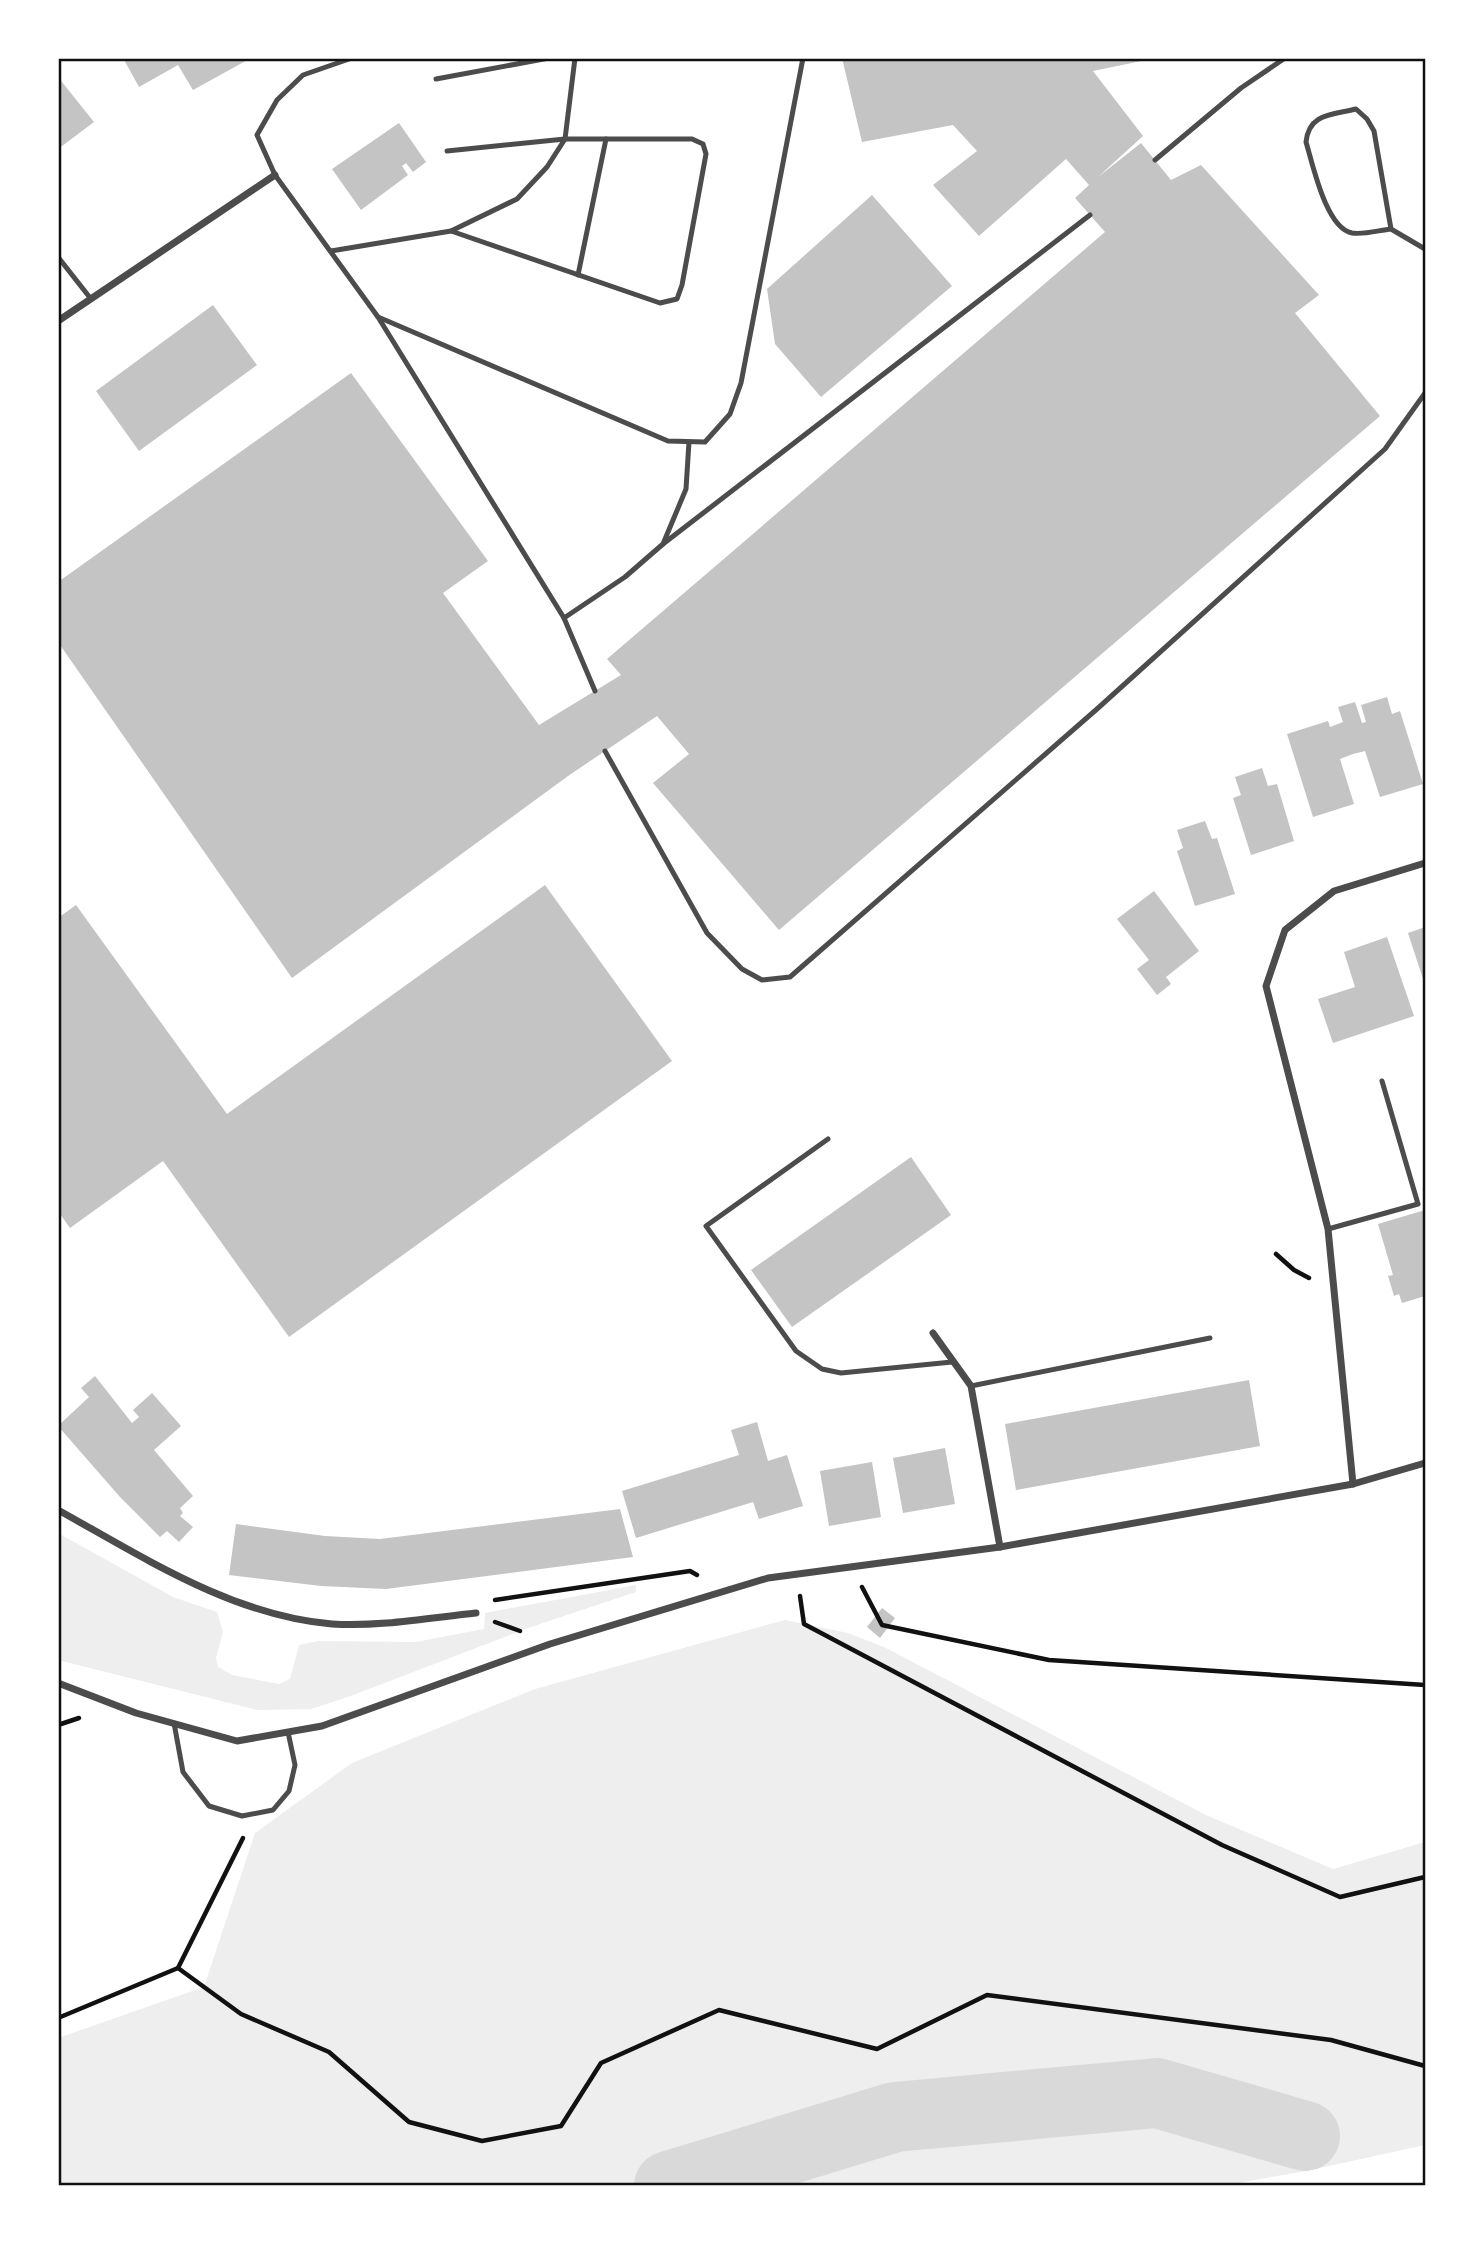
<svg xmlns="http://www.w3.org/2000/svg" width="1483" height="2244" font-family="Barlow,sans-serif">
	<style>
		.green { fill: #eee }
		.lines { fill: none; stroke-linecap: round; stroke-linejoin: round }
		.river { stroke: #d9d9d9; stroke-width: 70 }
		.building { fill: #c4c4c4 }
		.path { stroke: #111; stroke-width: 4.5 }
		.service { stroke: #4c4c4c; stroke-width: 5 }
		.minor { stroke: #4c4c4c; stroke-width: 7 }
		.neatline { fill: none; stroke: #111; stroke-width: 2.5 }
	</style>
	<rect width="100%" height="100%" fill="#fff"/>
	<g class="green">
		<polygon points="58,1533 173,1597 217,1612 223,1632 216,1658 218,1667 232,1675 279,1684 290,1679 299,1645 318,1641 416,1642 484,1629 485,1613 636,1585 636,1592 531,1627 348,1697 311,1709 257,1710 58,1660"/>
		<polygon points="785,1620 848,1633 884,1647 1206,1815 1333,1869 1425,1842 1425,2145 1306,2171 1220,2186 58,2186 58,2038 204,1987 255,1833 352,1763 535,1689"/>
	</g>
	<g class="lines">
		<polyline class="river" points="669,2186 895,2117 1157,2093 1305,2136"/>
	</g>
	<g class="building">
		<polygon points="123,58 251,58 193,90 178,65 139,87"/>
		<polygon points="842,58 1156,58 1093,71 1143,136 1098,177 1141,143 1171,180 1201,165 1319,295 1295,313 1380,416 779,930 653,783 689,754 657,716 568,776 292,978 58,642 58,582 351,373 488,561 443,593 539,725 621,675 607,659 1105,232 1075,198 1089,185 1066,159 979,236 933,185 977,151 953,125 862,142"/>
		<polygon points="58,77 94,122 58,149"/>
		<polygon points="399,123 426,162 413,172 406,163 402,166 408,175 361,210 332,169"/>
		<polygon points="872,195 952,286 821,397 775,344 767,289"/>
		<polygon points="213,305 257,365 139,451 96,391"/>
		<polygon points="1387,697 1392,714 1400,711 1423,784 1380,797 1365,751 1353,754 1340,759 1354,804 1313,817 1287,734 1328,721 1330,727 1343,722 1338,707 1355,702 1362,723 1366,722 1361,705"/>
		<polygon points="1262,768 1268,786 1277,784 1294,841 1251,855 1233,798 1241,795 1235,777"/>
		<polygon points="1205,821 1212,839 1217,838 1235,894 1195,906 1177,851 1183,848 1177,830"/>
		<polygon points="545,885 672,1061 289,1337 163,1161 70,1228 58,1211 58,918 76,905 227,1114"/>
		<polygon points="1154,891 1199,951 1166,977 1171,984 1157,995 1137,969 1149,960 1117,919"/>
		<polygon points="1425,927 1425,985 1408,933"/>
		<polygon points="1387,937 1414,1016 1333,1043 1318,999 1355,987 1344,952"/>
		<polygon points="911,1157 951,1215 792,1327 751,1270"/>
		<polygon points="1425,1210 1425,1296 1402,1303 1399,1294 1394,1296 1388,1276 1393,1275 1378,1224"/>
		<polygon points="95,1376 132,1423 139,1417 133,1410 152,1393 181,1426 154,1450 193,1496 180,1508 183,1513 180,1516 193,1527 179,1542 167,1531 160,1537 120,1497 58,1426 89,1397 81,1388"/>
		<polygon points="1249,1380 1260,1446 1016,1490 1005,1424"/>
		<polygon points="757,1422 768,1461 787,1455 803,1506 759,1519 753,1502 636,1538 622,1491 739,1455 731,1430"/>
		<polygon points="945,1448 955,1504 903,1513 893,1458"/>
		<polygon points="872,1462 881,1517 829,1526 820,1471"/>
		<polygon points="620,1509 633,1557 386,1589 321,1586 229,1575 236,1524 325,1536 380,1539"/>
		<polygon points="882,1608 895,1618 880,1638 867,1627"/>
	</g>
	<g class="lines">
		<g class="path">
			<polyline points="1276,1254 1294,1270 1309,1278"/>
			<polyline points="862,1587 882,1625 1049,1660 1425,1685"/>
			<polyline points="800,1596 804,1624 1222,1845 1340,1897 1425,1877"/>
			<polyline points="495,1600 690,1571 697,1575"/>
			<polyline points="495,1622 520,1631"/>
			<polyline points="58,1725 79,1718"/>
			<polyline points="178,1968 241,2014 329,2052 409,2122 482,2141 561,2126 601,2063 719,2010 877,2049 987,1995 1331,2040 1425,2066"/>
			<polyline points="58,2018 178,1968 243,1838"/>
		</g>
		<g class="service">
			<polyline points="352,58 303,75 277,100 257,135 275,175 378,317 564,618 595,691"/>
			<polyline points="436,79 549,58"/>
			<polyline points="447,151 565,139 692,139 703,144 706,154 682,285 677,299 660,303 451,231"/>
			<polyline points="1155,160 1241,88 1285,58"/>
			<path d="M1391 229C1380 230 1364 235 1352 233 1326 228 1313 165 1306 142 1309 113 1332 115 1356 109L1367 119 1374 131 1391 229 1425 249"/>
			<polyline points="331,251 451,231 517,199 547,167 565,139 575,58"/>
			<polyline points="58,257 91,299"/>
			<polyline points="578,275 606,139"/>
			<polyline points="378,317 668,441 705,442 730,414 741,383 803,58"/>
			<polyline points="663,544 1090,215"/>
			<polyline points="564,618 625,577 663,544 686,489 689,442"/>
			<polyline points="605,751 707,933 742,969 762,980 790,977 1097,709 1385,449 1425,393"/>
			<polyline points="828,1139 706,1226 796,1351 822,1369 841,1373 952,1362"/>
			<polyline points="1328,1229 1418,1204 1382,1081"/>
			<polyline points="971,1386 1210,1338"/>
			<polyline points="174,1723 183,1772 209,1806 242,1816 273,1810 289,1791 295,1765 288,1732"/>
		</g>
		<g class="minor">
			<polyline points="58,321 275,175"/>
			<polyline points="933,1333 971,1386 1000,1547"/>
			<polyline points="1353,1484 1328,1229 1266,986 1285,930 1334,891 1425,863"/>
			<path d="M58 1510C143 1557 233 1616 332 1624 379 1627 429 1618 476 1613"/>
			<polyline points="58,1683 136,1713 237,1741 322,1726 550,1644 768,1578 1000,1547 1353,1484 1425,1463"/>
		</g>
	</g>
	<rect width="1483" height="2244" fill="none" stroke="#ffffff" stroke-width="119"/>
	<rect x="60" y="60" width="1364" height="2124" class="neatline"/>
</svg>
